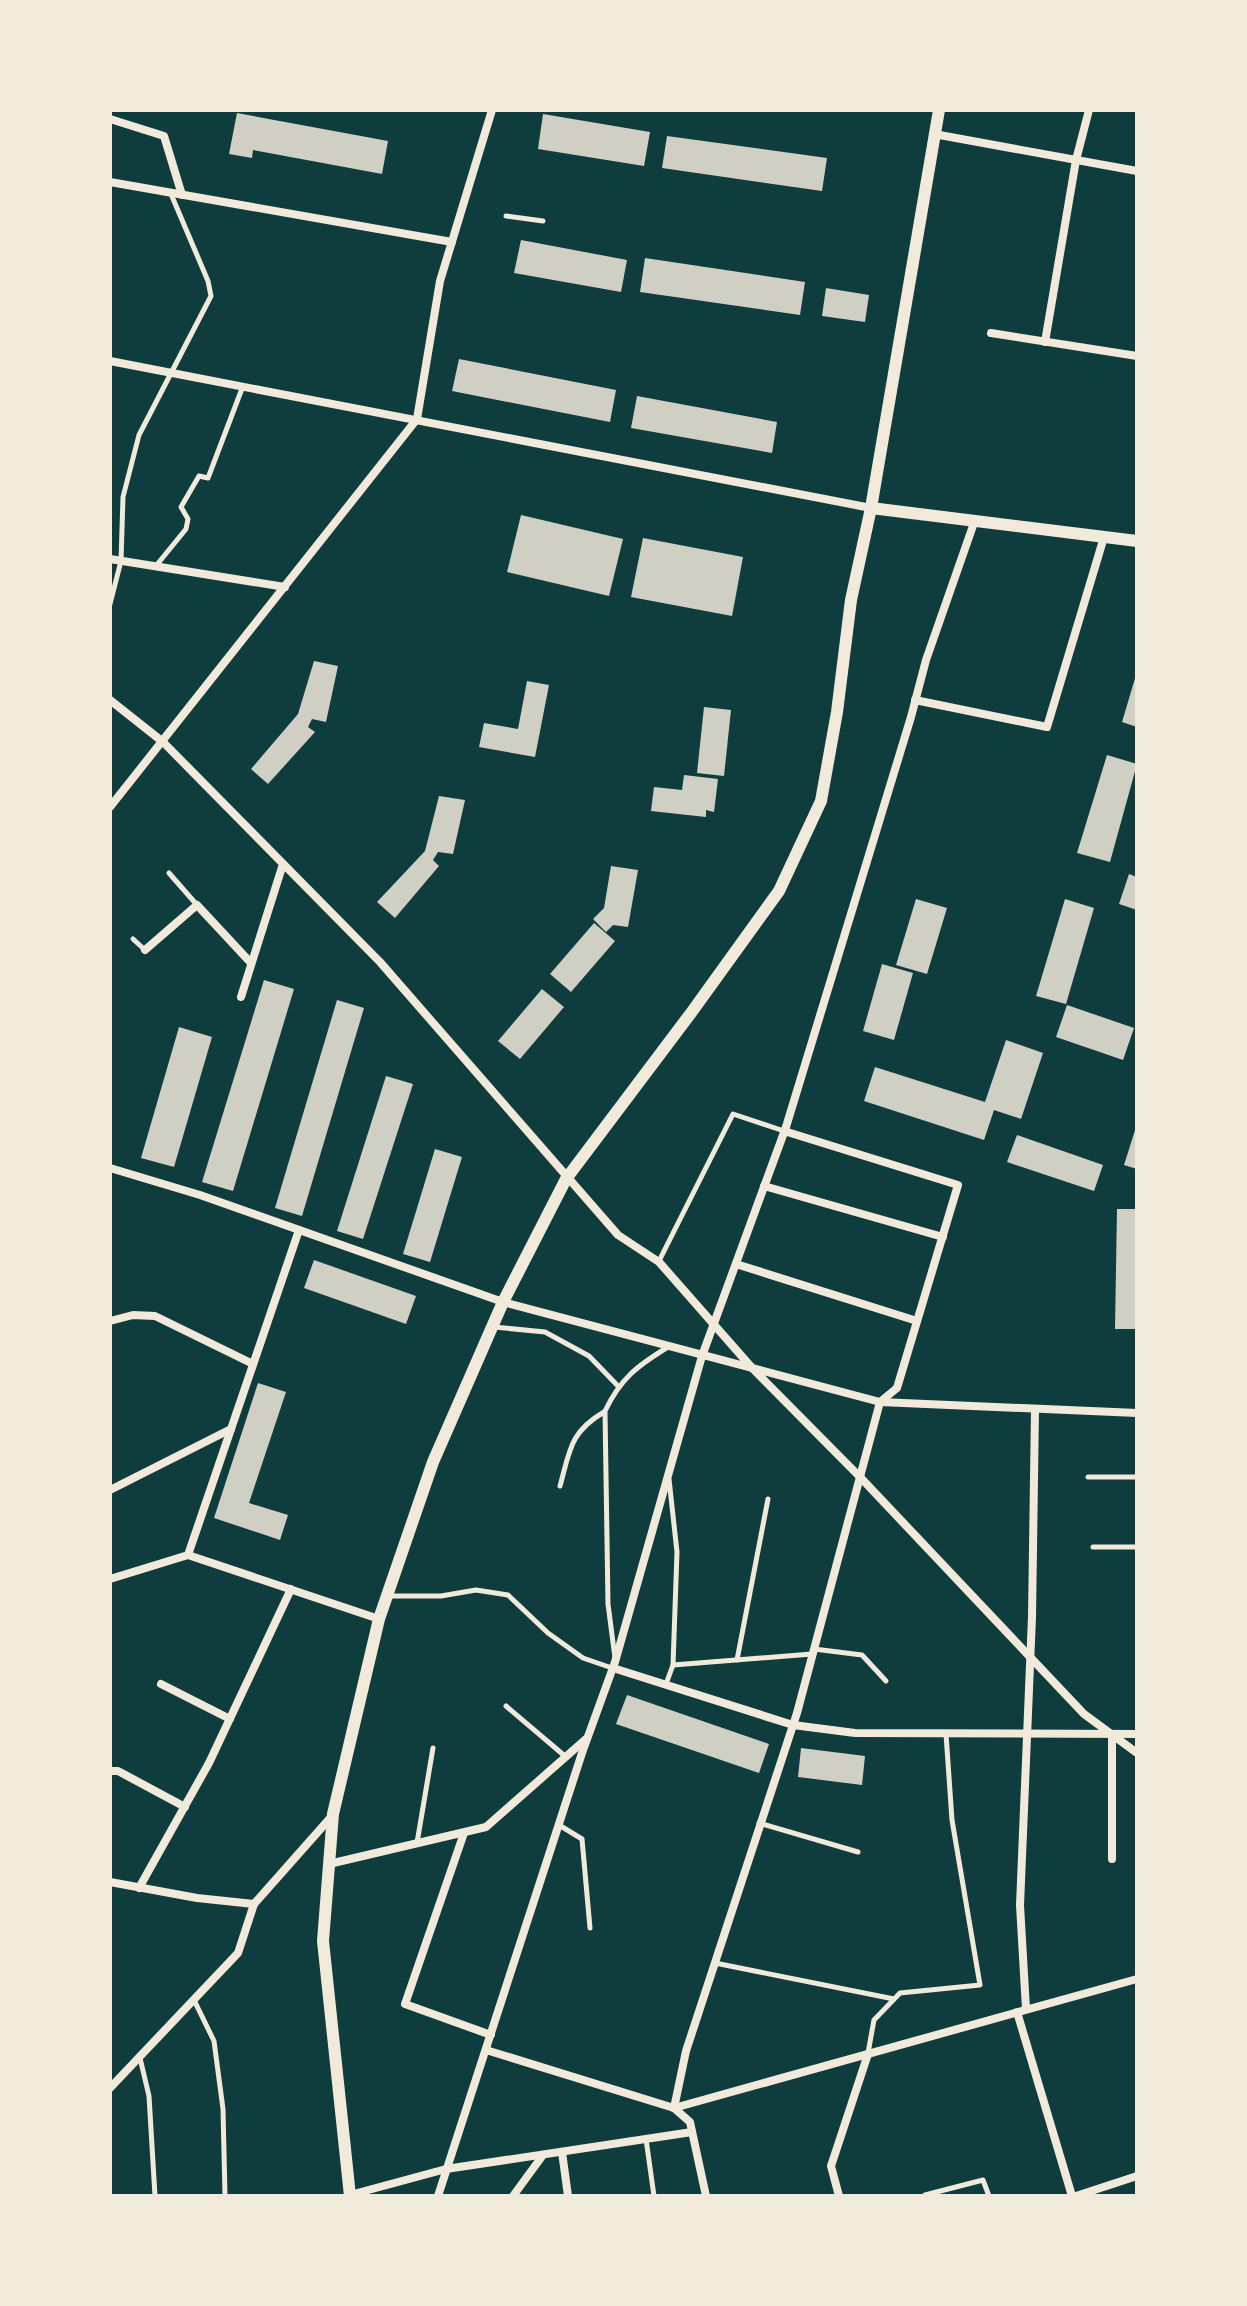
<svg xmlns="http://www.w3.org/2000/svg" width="1247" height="2306" font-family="'Open Sans',sans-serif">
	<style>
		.building { fill: #cfcfc3 }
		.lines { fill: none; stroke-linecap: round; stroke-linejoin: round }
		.service { stroke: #f1e9da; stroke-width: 5 }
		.minor { stroke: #f1e9da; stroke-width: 8 }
		.tertiary { stroke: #f1e9da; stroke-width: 12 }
	</style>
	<rect width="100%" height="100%" fill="#0f3d3e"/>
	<g class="building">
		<polygon points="237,113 388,141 382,174 253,150 252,158 229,154"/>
		<polygon points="543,114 650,132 644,166 538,149"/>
		<polygon points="667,136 827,158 822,191 662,168"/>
		<polygon points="521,240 627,260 621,292 514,273"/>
		<polygon points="645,258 805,282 800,315 640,292"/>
		<polygon points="826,288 869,295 865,322 822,316"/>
		<polygon points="459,359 616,390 610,422 452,391"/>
		<polygon points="637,396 777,422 772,453 631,428"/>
		<polygon points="521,515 623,539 609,596 507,572"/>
		<polygon points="643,538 743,557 732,616 631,597"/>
		<polygon points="314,661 338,666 326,722 312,719 308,727 315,732 268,784 251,769 298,714"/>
		<polygon points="1136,675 1137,676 1137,727 1122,722"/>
		<polygon points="527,681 549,685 535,757 479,747 484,723 518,729"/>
		<polygon points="704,707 731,710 724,776 697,773"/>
		<polygon points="1107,755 1137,764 1110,862 1077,853"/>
		<polygon points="684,775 718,779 714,812 706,810 706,817 651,811 654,787 682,790"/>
		<polygon points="439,796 465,800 453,854 438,852 433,860 439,866 395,918 377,902 425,851"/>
		<polygon points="611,866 638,870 628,927 613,925 606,932 593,919 604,908"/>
		<polygon points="1129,874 1137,877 1137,910 1119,904"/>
		<polygon points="916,899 947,908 927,974 896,965"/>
		<polygon points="1065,899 1094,908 1066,1004 1036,996"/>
		<polygon points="594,923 615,941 571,992 550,974"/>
		<polygon points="882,964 913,973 894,1040 863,1031"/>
		<polygon points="264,980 294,989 233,1191 202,1182"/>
		<polygon points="542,989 564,1007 520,1059 498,1041"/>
		<polygon points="337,1000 364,1008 302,1216 275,1208"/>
		<polygon points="1067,1005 1134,1028 1123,1060 1056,1037"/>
		<polygon points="179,1027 212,1037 174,1167 141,1158"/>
		<polygon points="1006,1040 1043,1053 1021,1119 994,1110 984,1140 864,1101 875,1067 985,1102"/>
		<polygon points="386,1076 413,1084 363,1239 337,1231"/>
		<polygon points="1136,1127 1137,1127 1137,1169 1124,1165"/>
		<polygon points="1017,1135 1103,1165 1094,1191 1007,1162"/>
		<polygon points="435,1149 462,1157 430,1262 403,1254"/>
		<polygon points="1117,1209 1137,1209 1137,1329 1115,1329"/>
		<polygon points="314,1260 416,1296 406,1324 304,1288"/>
		<polygon points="258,1383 286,1392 249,1503 288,1515 280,1540 214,1518"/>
		<polygon points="627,1695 769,1744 759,1773 616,1724"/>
		<polygon points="801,1748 865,1756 862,1785 798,1777"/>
	</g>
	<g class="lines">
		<g class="service">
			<polyline points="506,216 543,221"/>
			<polyline points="155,567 186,529 188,519 181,507 199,476 208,478 243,386"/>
			<polyline points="110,604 121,561 123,497 139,435 211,296 208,281 171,194"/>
			<polyline points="169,873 197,905"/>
			<polyline points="133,939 145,950"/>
			<polyline points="659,1261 733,1114 784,1131"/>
			<polyline points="494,1327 545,1332 589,1356 618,1386"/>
			<polyline points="1088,1477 1137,1477"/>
			<path d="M560 1486C570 1450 570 1432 604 1412"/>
			<polyline points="1093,1547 1137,1547"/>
			<polyline points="388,1596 441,1596 476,1590 508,1595 548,1633 583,1658 612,1668"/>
			<polyline points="814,1649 862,1655 886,1681"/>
			<path d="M615 1658 608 1604 605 1411C621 1378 637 1366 668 1347"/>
			<polyline points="737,1660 768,1499"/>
			<polyline points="673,1665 812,1654"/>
			<polyline points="666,1684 673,1665 677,1552 669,1479"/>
			<polyline points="506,1706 566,1757"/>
			<polyline points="759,1823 858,1852"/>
			<polyline points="559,1825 582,1839 590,1928"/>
			<polyline points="417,1843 433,1748"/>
			<polyline points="715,1963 894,1999"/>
			<polyline points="194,2000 214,2041 223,2109 225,2196"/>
			<polyline points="868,2053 874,2020 900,1993 980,1985 952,1820 946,1734"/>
			<polyline points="140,2058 149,2096 155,2196"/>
			<polyline points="646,2139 654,2196"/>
			<polyline points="925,2195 983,2180 989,2196"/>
		</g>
		<g class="minor">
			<polyline points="110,119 164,136 182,195"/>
			<polyline points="934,134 1137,171"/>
			<polyline points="110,182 452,242"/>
			<polyline points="991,333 1137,356"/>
			<polyline points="1045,342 1076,160 1089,110"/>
			<polyline points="110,361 871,508"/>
			<polyline points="110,559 285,587"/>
			<polyline points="110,700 163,742 380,962 618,1235 659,1262 753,1369 860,1477 1084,1714 1137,1753"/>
			<polyline points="915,700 1047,727 1104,537"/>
			<polyline points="110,807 417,419 440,281 492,110"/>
			<polyline points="145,950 197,905 251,963"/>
			<polyline points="241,997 283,864"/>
			<polyline points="110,1168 200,1195 503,1302 880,1402 1137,1413"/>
			<polyline points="764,1186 943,1237"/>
			<polyline points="736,1264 917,1321"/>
			<polyline points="110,1321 133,1315 155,1316 253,1364"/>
			<polyline points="110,1490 231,1429"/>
			<polyline points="188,1555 299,1230"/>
			<polyline points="110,1579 188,1555 379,1619"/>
			<polyline points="613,1668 793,1725 855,1733 1137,1734"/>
			<polyline points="161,1684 230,1719"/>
			<polyline points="1112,1734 1112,1859"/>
			<polyline points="110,1771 118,1771 185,1807"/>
			<polyline points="464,1833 405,2004 491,2035"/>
			<polyline points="329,1864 486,1827 586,1739"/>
			<polyline points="110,1882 197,1898 254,1904"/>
			<polyline points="139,1888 209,1763 291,1589"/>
			<polyline points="1026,2009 1020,1905 1032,1617 1035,1410"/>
			<polyline points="1017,2012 1072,2196"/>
			<polyline points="486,2050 674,2108 690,2122 706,2196"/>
			<polyline points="110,2088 238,1953 254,1904 332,1816"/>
			<polyline points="674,2108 686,2051 797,1713 880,1402 897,1388 958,1185 784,1131"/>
			<polyline points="674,2108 1137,1979"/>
			<polyline points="562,2152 568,2196"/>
			<polyline points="350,2195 446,2169 692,2132"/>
			<polyline points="438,2196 582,1753 615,1662 702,1356 786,1127 911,717 926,660 975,520"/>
			<polyline points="513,2196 543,2155"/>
			<polyline points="839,2196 831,2166 868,2054"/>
			<polyline points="1076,2196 1137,2176"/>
		</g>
		<g class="tertiary">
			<polyline points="871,508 1137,541"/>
			<polyline points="350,2196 323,1941 333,1814 379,1619 433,1462 503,1302 566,1179 691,1013 779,891 821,801 837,712 851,600 871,508 939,110"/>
		</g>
	</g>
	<rect width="1247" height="2306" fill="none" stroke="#f1e9da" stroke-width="224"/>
</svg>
